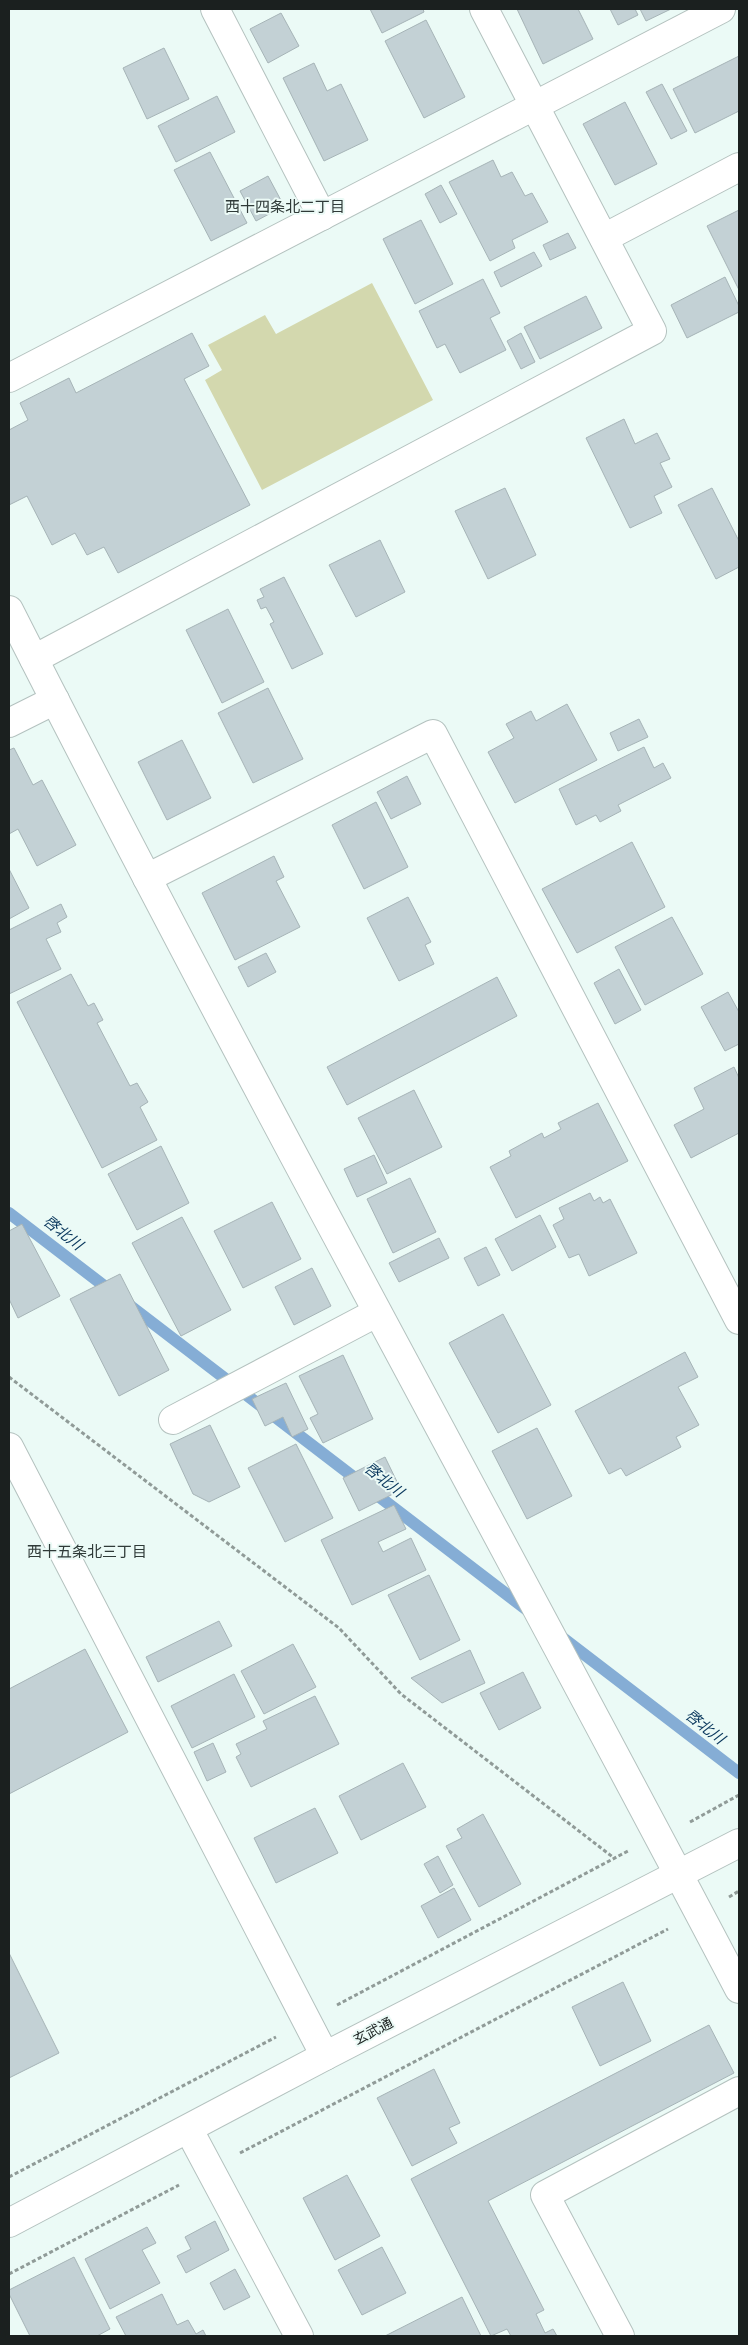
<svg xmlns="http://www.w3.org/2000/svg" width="748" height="2345" font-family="'Varela Round','Noto Sans JP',sans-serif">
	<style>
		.green { fill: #d3d8ae }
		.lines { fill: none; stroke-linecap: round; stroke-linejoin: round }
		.stream { stroke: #85add5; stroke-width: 12 }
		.building { fill: #c3d1d5; stroke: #a6b4b7 }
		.minor-casing { stroke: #b4c2bf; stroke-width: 30 }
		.path { stroke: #909b98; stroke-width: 3; stroke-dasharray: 4 2.5; stroke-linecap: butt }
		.minor { stroke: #fff; stroke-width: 28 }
		.labels { text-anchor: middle; stroke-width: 4; stroke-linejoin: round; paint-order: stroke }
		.street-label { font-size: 14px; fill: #1b201f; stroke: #ebfaf6 }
		.neighbourhood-label { font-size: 15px; fill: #2f3a38; stroke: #ebfaf6 }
		.water-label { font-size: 15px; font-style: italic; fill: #07355b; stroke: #ebfaf6 }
	</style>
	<rect width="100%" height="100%" fill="#ebfaf6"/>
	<polygon class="green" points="372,283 433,400 262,490 205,380 222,370 208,345 265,315 276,334"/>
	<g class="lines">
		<g class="stream">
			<polyline points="9,1213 531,1613"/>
			<polyline points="559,1635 739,1773"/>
		</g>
	</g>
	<g class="building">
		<polygon points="370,9 423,9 424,12 382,33"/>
		<polygon points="517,9 578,9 593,39 543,64"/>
		<polygon points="610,9 635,9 638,15 618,25"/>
		<polygon points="640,9 671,9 646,21"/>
		<polygon points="281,13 299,46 268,63 250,29"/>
		<polygon points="426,20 465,97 424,118 385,41"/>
		<polygon points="164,48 189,99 147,119 123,68"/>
		<polygon points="739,56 739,111 695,133 673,89"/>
		<polygon points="314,63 327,91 341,84 368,140 324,161 283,78"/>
		<polygon points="662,84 687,131 671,139 646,92"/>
		<polygon points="217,96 235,132 176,162 158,126"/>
		<polygon points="625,102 657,164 615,185 583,124"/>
		<polygon points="210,152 247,223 211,241 174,170"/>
		<polygon points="493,160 501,177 512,172 525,196 532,193 548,222 512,240 515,248 490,261 449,182"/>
		<polygon points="268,176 284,206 256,221 240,191"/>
		<polygon points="441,185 457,214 440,223 425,194"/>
		<polygon points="739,210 739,290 707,226"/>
		<polygon points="421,220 453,284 415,304 383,239"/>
		<polygon points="568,233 576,248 550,260 543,245"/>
		<polygon points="534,252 542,266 501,287 494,272"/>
		<polygon points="725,277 739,306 739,312 687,338 671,305"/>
		<polygon points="483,279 500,313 490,318 506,350 460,373 445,344 437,348 419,311"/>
		<polygon points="586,296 602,328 540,359 524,327"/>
		<polygon points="192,333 209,366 184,379 250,505 118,573 104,547 87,555 75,533 52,545 27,496 9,505 9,430 28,420 20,403 69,378 76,393"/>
		<polygon points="521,333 535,362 521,369 507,341"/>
		<polygon points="624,419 635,444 657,433 670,459 660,463 672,487 654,496 662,513 630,528 586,438"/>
		<polygon points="505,488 536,555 488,579 455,511"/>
		<polygon points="712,488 739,541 739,567 716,579 678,505"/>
		<polygon points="380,540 405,592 356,617 329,565"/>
		<polygon points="284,577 323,654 292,669 270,624 274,622 266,607 261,609 257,600 264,597 260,589"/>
		<polygon points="228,609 264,682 222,703 186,630"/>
		<polygon points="268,688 303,759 253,783 218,713"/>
		<polygon points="567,704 597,760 515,803 488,752 514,738 506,724 531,711 536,721"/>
		<polygon points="639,719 648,737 618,751 610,733"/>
		<polygon points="182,740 211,798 167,820 138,762"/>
		<polygon points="644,747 654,768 663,763 671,778 618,805 621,811 600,822 596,815 576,825 559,789"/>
		<polygon points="14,748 33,785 42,780 76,845 37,866 18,829 9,834 9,750"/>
		<polygon points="407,776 421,804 391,819 377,792"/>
		<polygon points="376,802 408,867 364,889 332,825"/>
		<polygon points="632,842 665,907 577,953 542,889"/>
		<polygon points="274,856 284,877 276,881 300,927 235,960 202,893"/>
		<polygon points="9,869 29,908 9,919"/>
		<polygon points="408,897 431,942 425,945 434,964 399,981 367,918"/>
		<polygon points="61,904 67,917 57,923 61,932 46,939 61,969 9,994 9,930"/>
		<polygon points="672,917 703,974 645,1005 615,947"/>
		<polygon points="266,953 276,972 248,987 238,967"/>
		<polygon points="619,969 641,1010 615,1024 594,983"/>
		<polygon points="71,974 88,1006 94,1003 103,1020 97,1023 130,1086 137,1083 148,1102 140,1107 157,1140 102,1168 17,1002"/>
		<polygon points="497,977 517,1016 347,1105 327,1067"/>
		<polygon points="728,992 739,1012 739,1044 725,1051 701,1007"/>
		<polygon points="734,1067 739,1078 739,1133 691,1158 674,1125 704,1109 694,1088"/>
		<polygon points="414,1090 442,1147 387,1174 358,1118"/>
		<polygon points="598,1103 628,1161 516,1218 490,1167 511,1156 509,1151 542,1133 544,1138 561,1129 558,1123"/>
		<polygon points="161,1146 189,1203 137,1230 108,1174"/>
		<polygon points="374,1155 387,1183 357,1197 344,1169"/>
		<polygon points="410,1178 436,1232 393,1253 367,1199"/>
		<polygon points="590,1193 594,1201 600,1197 603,1203 610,1199 637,1253 589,1276 579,1254 569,1258 553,1225 564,1219 559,1208"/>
		<polygon points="272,1202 301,1259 243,1288 214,1231"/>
		<polygon points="540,1215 556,1247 512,1271 495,1239"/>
		<polygon points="182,1217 231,1310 181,1336 132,1243"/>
		<polygon points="22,1224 60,1296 18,1318 9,1299 9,1231"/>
		<polygon points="439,1238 449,1258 399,1282 389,1263"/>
		<polygon points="486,1247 500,1275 478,1286 464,1258"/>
		<polygon points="312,1268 331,1306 294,1325 275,1287"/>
		<polygon points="120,1274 169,1370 119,1396 70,1299"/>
		<polygon points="503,1314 551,1405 498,1433 449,1343"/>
		<polygon points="685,1352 698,1377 678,1387 699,1425 676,1437 681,1447 626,1476 621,1468 609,1474 575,1411"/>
		<polygon points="343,1355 373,1419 323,1443 310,1418 318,1414 299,1376"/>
		<polygon points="286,1383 308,1429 292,1437 283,1417 265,1426 252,1399"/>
		<polygon points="210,1425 240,1487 209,1502 193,1494 170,1444"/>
		<polygon points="537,1428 572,1496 527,1519 492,1451"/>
		<polygon points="296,1444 333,1518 285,1542 248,1468"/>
		<polygon points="385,1457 401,1490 359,1511 343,1478"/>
		<polygon points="394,1505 406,1529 378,1542 383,1552 411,1538 426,1570 352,1605 321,1540"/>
		<polygon points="429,1575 460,1640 420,1660 388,1595"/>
		<polygon points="219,1621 232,1646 158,1682 146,1657"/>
		<polygon points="293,1644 316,1687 264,1714 241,1671"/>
		<polygon points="85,1649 128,1732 9,1794 9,1689"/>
		<polygon points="470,1650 485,1683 442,1703 411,1678"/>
		<polygon points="523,1672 541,1708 499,1730 480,1693"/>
		<polygon points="234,1674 255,1717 192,1748 171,1706"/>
		<polygon points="315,1696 339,1744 251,1787 236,1757 241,1754 236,1744 267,1729 263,1721"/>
		<polygon points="213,1743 226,1772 207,1781 194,1752"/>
		<polygon points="403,1763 426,1807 361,1840 339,1796"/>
		<polygon points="315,1808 338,1853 276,1883 254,1838"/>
		<polygon points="483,1814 521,1884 479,1907 446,1846 462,1838 457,1829"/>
		<polygon points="438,1856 453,1885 440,1893 424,1864"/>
		<polygon points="454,1888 471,1920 438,1938 421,1906"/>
		<polygon points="9,1953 59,2053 9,2078"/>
		<polygon points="623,1982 651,2041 600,2066 572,2007"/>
		<polygon points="709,2025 734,2073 488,2201 544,2310 536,2314 545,2333 553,2329 557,2336 511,2336 507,2329 491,2336 411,2179"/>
		<polygon points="434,2069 460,2123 449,2128 457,2143 412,2166 377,2098"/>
		<polygon points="347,2175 380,2236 335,2260 303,2198"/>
		<polygon points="215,2221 229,2250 186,2273 177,2256 191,2249 185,2237"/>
		<polygon points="147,2227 156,2243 142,2250 160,2283 110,2309 85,2259"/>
		<polygon points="382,2247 406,2293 362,2315 338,2270"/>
		<polygon points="74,2257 110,2329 97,2336 30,2336 9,2294 9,2290"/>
		<polygon points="235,2269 250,2297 224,2310 210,2283"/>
		<polygon points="162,2294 177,2325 188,2320 196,2334 203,2330 206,2336 126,2336 116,2317"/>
		<polygon points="462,2297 481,2336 385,2336"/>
	</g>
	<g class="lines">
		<g class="minor-casing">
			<g id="minor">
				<polyline points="215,9 322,216"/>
				<polyline points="604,238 739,167"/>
				<polyline points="9,378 721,9"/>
				<path d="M9 610C244 1074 497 1528 739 1989"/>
				<polyline points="34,659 652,331 484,9"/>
				<polyline points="9,723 55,700"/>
				<polyline points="147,878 433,734 739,1320"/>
				<polyline points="173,1420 376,1313"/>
				<polyline points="9,1447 325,2056"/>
				<polyline points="189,2130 299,2336"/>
				<polyline points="9,2223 325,2056 739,1843"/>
				<polyline points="620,2336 545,2195 739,2091"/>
			</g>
		</g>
		<g class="path">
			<polyline points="9,1377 339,1628 401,1694 614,1858"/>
			<polyline points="690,1822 739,1795"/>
			<polyline points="729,1897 739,1891"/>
			<polyline points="337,2005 628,1851"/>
			<polyline points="240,2153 668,1929"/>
			<polyline points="9,2177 276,2037"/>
			<polyline points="9,2274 179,2185"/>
		</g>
		<use href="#minor" class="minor"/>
	</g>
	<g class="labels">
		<g class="street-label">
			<text transform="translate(373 2031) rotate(-27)" y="5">玄武通</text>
		</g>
		<g class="neighbourhood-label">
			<text x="285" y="212">西十四条北二丁目</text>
			<text x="87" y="1557">西十五条北三丁目</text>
		</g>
		<g class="water-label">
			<text transform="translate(63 1233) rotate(38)" y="5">啓北川</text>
			<text transform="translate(384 1480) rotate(38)" y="5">啓北川</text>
			<text transform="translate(705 1727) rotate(38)" y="5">啓北川</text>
		</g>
	</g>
	<rect width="748" height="2345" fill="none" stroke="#1b201f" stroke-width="20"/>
</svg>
